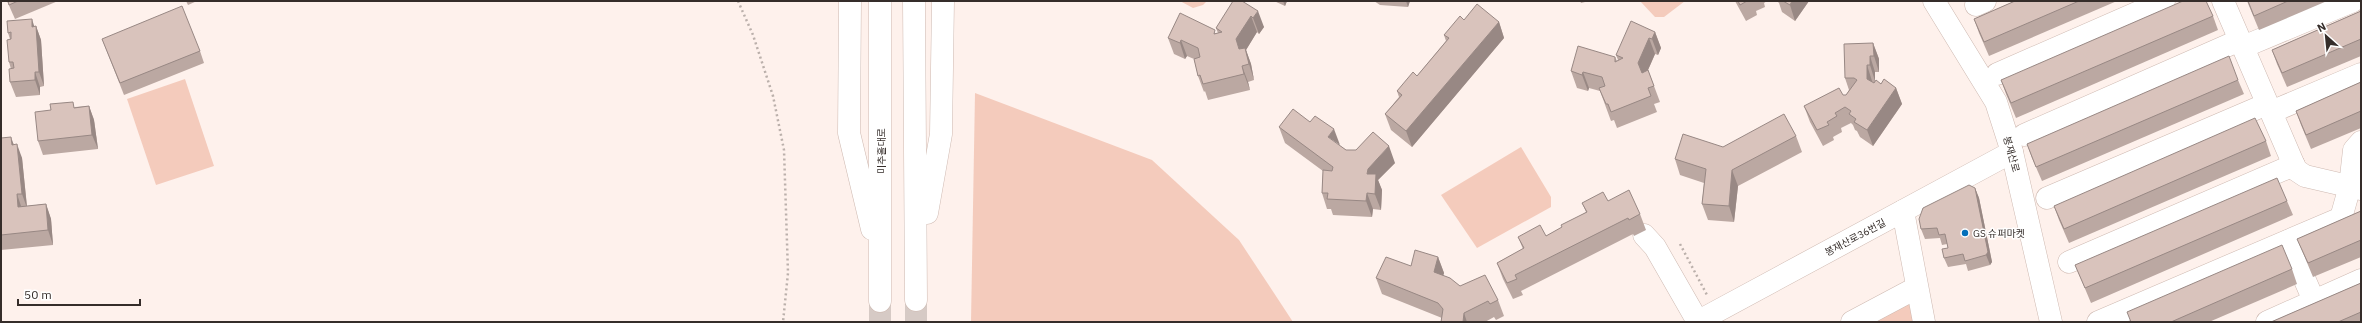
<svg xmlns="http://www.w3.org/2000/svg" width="2362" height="323" font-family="'IBM Plex Sans','Noto Sans KR',sans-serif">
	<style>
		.green { fill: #f4cbbc }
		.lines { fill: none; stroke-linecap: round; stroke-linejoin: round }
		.major-tunnel { stroke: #d6cac5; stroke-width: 22; stroke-dasharray: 22 11; stroke-linecap: butt }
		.minor-casing { stroke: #ceb9b1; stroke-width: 23 }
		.major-casing { stroke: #ceb9b1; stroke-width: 23 }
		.path { stroke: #bbb0ab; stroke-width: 2.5; stroke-dasharray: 2 3; stroke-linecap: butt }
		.minor { stroke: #fff; stroke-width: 22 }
		.major { stroke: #fff; stroke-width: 22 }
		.wall { fill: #bba8a2 }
		.shaded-wall { fill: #988884 }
		.building { fill: #d9c3bc; stroke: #988884 }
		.poi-dot { fill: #026fba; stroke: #fff; stroke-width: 1.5 }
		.labels { text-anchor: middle; stroke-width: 3; stroke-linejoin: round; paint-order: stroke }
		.street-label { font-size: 10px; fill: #352d2a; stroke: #fff }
		.poi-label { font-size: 10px; fill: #352d2a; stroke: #fff; text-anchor: start }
	</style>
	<rect width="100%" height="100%" fill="#fef1ec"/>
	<g class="green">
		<polygon points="1180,1 1207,1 1203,5 1193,8"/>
		<polygon points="1640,1 1685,1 1664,17 1655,17"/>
		<polygon points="185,79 214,166 156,185 127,99"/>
		<polygon points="975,93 1152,160 1239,240 1293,322 971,322"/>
		<polygon points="1521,147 1551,197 1551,207 1477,248 1441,195"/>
		<polygon points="1913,295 1919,322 1857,322"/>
	</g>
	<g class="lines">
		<g class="major-tunnel">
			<polyline points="880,301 880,322"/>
			<polyline points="916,322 916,300"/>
		</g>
		<g class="minor-casing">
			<g id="minor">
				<polyline points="1934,1 1996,102 2012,152 2051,322"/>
				<polyline points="2223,1 2296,170 2305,176 2361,189"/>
				<polyline points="1976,5 1985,1"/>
				<polyline points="2243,47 2353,1"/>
				<polyline points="1997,74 2164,1"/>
				<polyline points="2271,112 2361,74"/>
				<polyline points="2024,135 2240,40"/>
				<polyline points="2047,198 2267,104"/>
				<polyline points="1903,211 1924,322"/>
				<polyline points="1644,235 1655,247 1698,322"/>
				<polyline points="2288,241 2314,301"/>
				<polyline points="2069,262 2294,165"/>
				<polyline points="1697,322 2012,152"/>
				<polyline points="1852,322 1916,288"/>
				<polyline points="2098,322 2341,218 2350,186 2354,150 2361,142"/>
				<polyline points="2267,322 2361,280"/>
			</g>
		</g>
		<g class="major-casing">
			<g id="major">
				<polyline points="850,1 849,133 872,229"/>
				<polyline points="914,1 916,300"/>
				<polyline points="927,213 941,134 943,1"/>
				<polyline points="880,301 880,1"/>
			</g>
		</g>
		<g class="path">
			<polyline points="738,1 753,35 773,96 784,150 788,273 783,322"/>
			<polyline points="1680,244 1707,295"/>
		</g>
		<use href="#minor" class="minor"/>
		<use href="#major" class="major"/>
	</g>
	<g class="wall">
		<polygon points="7,1 58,1 15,19"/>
		<polygon points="186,1 197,1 188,5"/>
		<polygon points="1242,1 1264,27 1259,34 1257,32 1246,50 1251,64 1254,80 1248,82 1250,90 1208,100 1205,91 1204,92 1198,76 1194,59 1187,56 1185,59 1174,54 1168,38 1218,33 1216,28"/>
		<polygon points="1274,1 1287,1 1285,6"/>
		<polygon points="1374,1 1410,1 1408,7 1380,5"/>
		<polygon points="1580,1 1589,1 1581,3"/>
		<polygon points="1735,1 1767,1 1764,3 1765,7 1756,11 1757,15 1746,21"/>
		<polygon points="1777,1 1809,1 1795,21 1782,12 1779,3"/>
		<polygon points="2015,1 2117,1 1989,56 1979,33 1974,19"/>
		<polygon points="2247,1 2327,1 2259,30"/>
		<polygon points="2361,11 2361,56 2287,87 2277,64 2272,50"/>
		<polygon points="2213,16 2218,30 2016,118 2006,94 2001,80"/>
		<polygon points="1464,20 1499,22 1504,38 1412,147 1391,130 1385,114 1399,97 1397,91 1417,76 1446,41 1444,35"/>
		<polygon points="36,26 41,40 44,86 40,87 40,95 16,97 10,82 11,69 9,62 10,39 8,33"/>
		<polygon points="1655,32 1661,48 1658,55 1655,54 1648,70 1660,102 1654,104 1657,112 1617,128 1614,120 1611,121 1600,91 1589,88 1588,91 1577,88 1571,71 1615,57 1617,61 1618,60 1616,55"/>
		<polygon points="102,39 200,51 204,63 124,95"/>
		<polygon points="1873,43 1879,59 1879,72 1875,72 1875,81 1881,84 1896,88 1902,104 1873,146 1860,137 1857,131 1855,130 1853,125 1851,123 1841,128 1842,132 1833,137 1834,140 1823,146 1810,122 1804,106 1843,95 1846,95 1849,90 1845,78"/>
		<polygon points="2238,80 2244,94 2042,181 2032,158 2027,144"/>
		<polygon points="2361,82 2361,128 2311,149 2301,125 2296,111"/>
		<polygon points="89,106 94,120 98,149 43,155 38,141 75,107"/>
		<polygon points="1279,127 1339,145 1346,150 1395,163 1378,180 1382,190 1381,210 1373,209 1372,217 1333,215 1331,209 1327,209 1322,193 1323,171 1285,143"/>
		<polygon points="1796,136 1802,152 1738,186 1734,222 1708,220 1702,204 1704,183 1680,175 1675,159 1723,147"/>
		<polygon points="1,138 14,144 22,158 27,206 46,204 51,219 53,245 1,250"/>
		<polygon points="2266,141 2271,156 2069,243 2059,220 2054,206"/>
		<polygon points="1975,188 1979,198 1992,262 1990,265 1968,271 1966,264 1948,267 1944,258 1948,248 1947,244 1942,245 1940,238 1925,239 1921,229"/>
		<polygon points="1608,201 1640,214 1646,230 1634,236 1633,234 1521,291 1523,295 1513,299 1503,279 1497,263 1523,249 1518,237 1546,236 1562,228 1586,212 1582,203"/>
		<polygon points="2287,201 2293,215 2091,303 2081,279 2075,265"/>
		<polygon points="2361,211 2361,257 2313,277 2303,253 2297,239"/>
		<polygon points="1438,257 1444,273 1443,276 1460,286 1498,300 1504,316 1496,320 1494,317 1485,322 1441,322 1442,318 1382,294 1376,278 1411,266"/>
		<polygon points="2292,269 2297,284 2209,322 2131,322"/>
		<polygon points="2361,283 2361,322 2271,322"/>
	</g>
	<g class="shaded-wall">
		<polygon points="1283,1 1287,1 1285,6"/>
		<polygon points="1406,1 1410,1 1408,7"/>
		<polygon points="1792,1 1809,1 1795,21 1790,5"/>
		<polygon points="1258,11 1264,27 1259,34 1253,18"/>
		<polygon points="1251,16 1257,32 1246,50 1251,64 1254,80 1249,64 1242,55 1245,65 1239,49 1236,39"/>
		<polygon points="32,19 36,32 36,26 41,40 44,86 39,72 32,27"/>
		<polygon points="1499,22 1504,38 1412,147 1406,131"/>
		<polygon points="1655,32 1661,48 1658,55 1652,39"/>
		<polygon points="1649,38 1655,54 1644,79 1638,63"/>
		<polygon points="1181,40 1187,56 1185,59 1180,43"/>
		<polygon points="1873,43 1879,59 1879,72 1874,56"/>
		<polygon points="1870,56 1875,72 1875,81 1870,65"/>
		<polygon points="1867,65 1872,81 1873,95 1867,79"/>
		<polygon points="1242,66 1248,82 1250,90 1244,74"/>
		<polygon points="35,72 40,87 40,95 35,80"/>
		<polygon points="1583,72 1589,88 1588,91 1582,75"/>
		<polygon points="1896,88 1902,104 1873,146 1867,130"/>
		<polygon points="89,106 94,120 98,149 92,135"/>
		<polygon points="1334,129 1340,145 1328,137"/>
		<polygon points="11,137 16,151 12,145"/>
		<polygon points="17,144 22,158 27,208 22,194"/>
		<polygon points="1389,146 1395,163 1378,180 1382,190 1381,210 1367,174 1368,169"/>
		<polygon points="1732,170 1738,186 1734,222 1729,206"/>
		<polygon points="1975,188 1979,198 1992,262 1990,265 1986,255"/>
		<polygon points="1367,193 1373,209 1372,217 1366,201"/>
		<polygon points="17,194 22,209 18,207"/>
		<polygon points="46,204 51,219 53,245 48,230"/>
		<polygon points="1438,257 1444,273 1439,288 1434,272"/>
		<polygon points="1464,313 1467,322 1463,322"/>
	</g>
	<g class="building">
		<polygon points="8,1 18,1 9,5"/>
		<polygon points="1233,1 1242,1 1258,11 1253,18 1251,16 1236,39 1239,49 1245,48 1249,64 1242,66 1244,74 1203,84 1200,75 1198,76 1194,59 1200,57 1198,48 1181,40 1180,43 1168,38 1180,13 1215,30 1214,34 1222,32 1216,28"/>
		<polygon points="1738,1 1747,1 1740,5"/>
		<polygon points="1783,1 1792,1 1790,5"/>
		<polygon points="2015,1 2079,1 1984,42 1974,19"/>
		<polygon points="2183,1 2206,1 2213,16 2011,103 2001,80"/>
		<polygon points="2248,1 2288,1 2254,16"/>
		<polygon points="1477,4 1499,22 1406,131 1385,114 1402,95 1397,91 1413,72 1417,76 1449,38 1444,35 1460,16 1464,20"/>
		<polygon points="182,6 200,51 120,83 102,39"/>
		<polygon points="2361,11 2361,39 2282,73 2272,50"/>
		<polygon points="32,19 32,27 36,26 39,72 35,72 35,80 10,82 9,69 14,68 13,62 9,62 7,40 11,39 11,32 8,33 7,21"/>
		<polygon points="1631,21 1655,32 1652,39 1649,38 1638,63 1642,73 1648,70 1654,86 1648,88 1651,96 1611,112 1608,104 1606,104 1599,88 1605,86 1602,77 1583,72 1582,75 1571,71 1578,46 1615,57 1615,62 1623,58 1616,55"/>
		<polygon points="1873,43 1874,56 1870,56 1870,65 1867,65 1867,79 1874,83 1876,80 1881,84 1884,79 1896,88 1867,130 1854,122 1856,119 1849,114 1851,111 1845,107 1835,113 1837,116 1827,122 1829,125 1817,130 1804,106 1839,88 1843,95 1846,95 1857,80 1854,78 1845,78 1844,44"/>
		<polygon points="2229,56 2238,80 2036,167 2027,144"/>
		<polygon points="2361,82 2361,111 2306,135 2296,111"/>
		<polygon points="73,102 74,108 89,106 92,135 38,141 35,112 51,110 50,104"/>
		<polygon points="1293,109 1310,122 1315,116 1334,129 1328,137 1346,150 1356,150 1373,132 1389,146 1368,169 1367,174 1376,174 1375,194 1367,193 1366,201 1327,199 1328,193 1322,193 1323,170 1332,171 1333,167 1279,127"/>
		<polygon points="1784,114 1796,136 1732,170 1729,206 1702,204 1706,169 1675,159 1683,134 1723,147"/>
		<polygon points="2255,118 2266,141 2064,229 2054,206"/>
		<polygon points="11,137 12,145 17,144 22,194 17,194 18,207 46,204 48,230 1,235 1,138"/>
		<polygon points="2277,178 2287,201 2085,288 2075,265"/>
		<polygon points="1969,185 1975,188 1988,252 1986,255 1965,261 1963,254 1944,258 1942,249 1948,248 1945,234 1939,235 1937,228 1921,229 1919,219 1923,208"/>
		<polygon points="1629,190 1640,214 1629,220 1628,218 1515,275 1517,279 1507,283 1497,263 1524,248 1518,237 1540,225 1546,236 1562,227 1561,225 1587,212 1582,203 1603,192 1608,201"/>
		<polygon points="2361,211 2361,240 2308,263 2297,239"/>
		<polygon points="2282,245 2292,269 2171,322 2131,322 2127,312"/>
		<polygon points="1415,250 1438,257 1434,272 1450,278 1460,286 1485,275 1498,300 1490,304 1488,301 1464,313 1463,322 1441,322 1443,309 1438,303 1376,278 1386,257 1411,266"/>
		<polygon points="2361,283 2361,312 2338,322 2271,322"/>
	</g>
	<circle class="poi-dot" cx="1965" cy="233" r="4"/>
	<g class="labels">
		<g class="street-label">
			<text transform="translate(881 151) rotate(-90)" y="4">미추홀대로</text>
			<text transform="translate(2012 154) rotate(75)" y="4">봉재산로</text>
			<text transform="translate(1855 237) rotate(-28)" y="4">봉재산로36번길</text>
		</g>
		<g class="poi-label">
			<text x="1973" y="237">GS 슈퍼마켓</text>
		</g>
	</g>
	<rect width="2362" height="323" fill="none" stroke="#352d2a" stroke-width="4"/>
	<g transform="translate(2326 36) rotate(333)" stroke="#ffffff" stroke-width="3" paint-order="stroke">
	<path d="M0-3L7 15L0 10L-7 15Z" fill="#352d2a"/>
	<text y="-6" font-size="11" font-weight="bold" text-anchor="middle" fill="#352d2a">N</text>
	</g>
	<path d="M18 299v6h122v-6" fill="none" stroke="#352d2a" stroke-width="2"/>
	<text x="24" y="299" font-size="12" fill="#352d2a" stroke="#ffffff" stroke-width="3" paint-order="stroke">50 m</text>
</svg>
